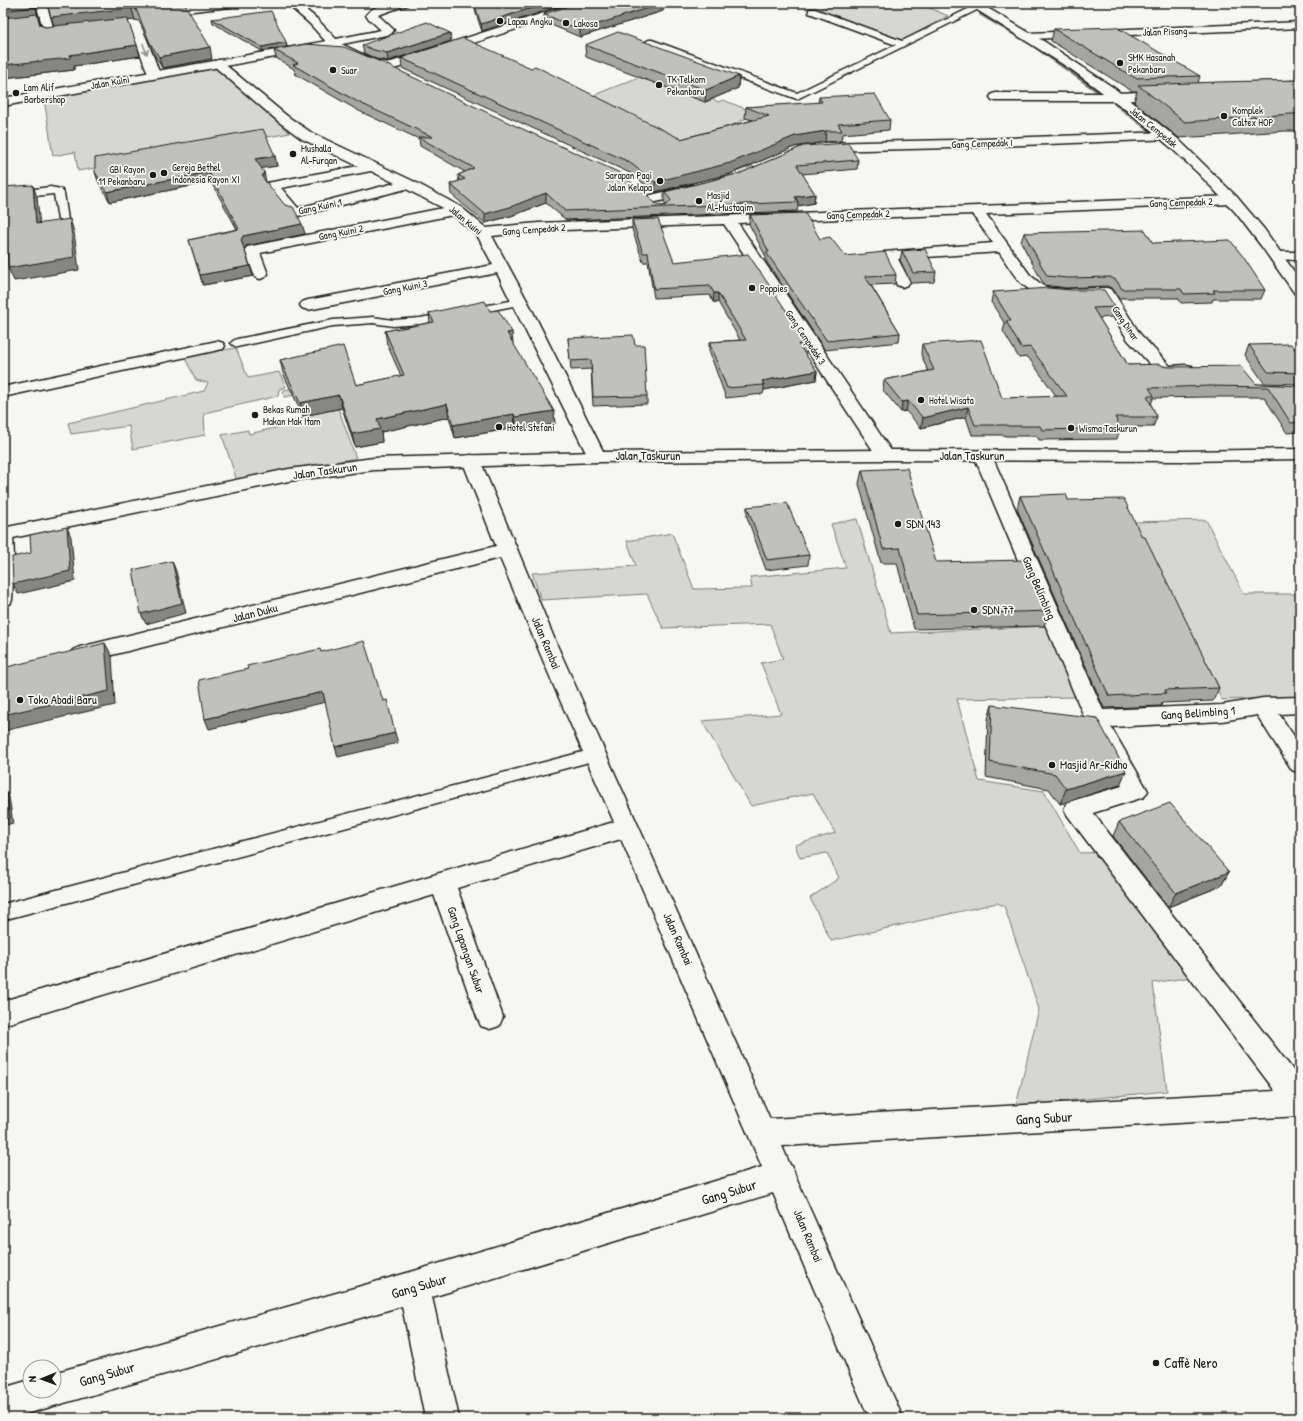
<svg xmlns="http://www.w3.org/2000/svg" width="1303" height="1421" font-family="'Patrick Hand',sans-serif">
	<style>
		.green { fill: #d6d6d2; stroke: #797977 }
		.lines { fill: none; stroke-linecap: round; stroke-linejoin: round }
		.stream { fill: #727271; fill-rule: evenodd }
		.service-casing { stroke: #1c1c1c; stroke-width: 3 }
		.minor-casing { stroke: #1c1c1c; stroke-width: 3 }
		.tertiary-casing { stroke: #1c1c1c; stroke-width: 3 }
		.service { fill: #f6f6f2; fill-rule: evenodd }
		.minor { fill: #f6f6f2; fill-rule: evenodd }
		.tertiary { fill: #f6f6f2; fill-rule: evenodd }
		.wall { fill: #a5a5a3; stroke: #1c1c1c }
		.shaded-wall { fill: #868684; stroke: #1c1c1c }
		.building { fill: #c0c0bd; stroke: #1c1c1c }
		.oneway { stroke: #949492 }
		.poi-dot { fill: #1c1c1c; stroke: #f6f6f2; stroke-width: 1.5 }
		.labels { text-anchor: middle; stroke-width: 3.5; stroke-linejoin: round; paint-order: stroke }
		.far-poi-label { font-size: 10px; fill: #1c1c1c; stroke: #f6f6f2; text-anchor: start }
		.far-street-label { font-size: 10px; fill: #1c1c1c; stroke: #f6f6f2 }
		.street-label { font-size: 12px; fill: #1c1c1c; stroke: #f6f6f2 }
		.poi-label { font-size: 12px; fill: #1c1c1c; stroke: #f6f6f2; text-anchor: start }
		.near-street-label { font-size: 14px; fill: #1c1c1c; stroke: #f6f6f2 }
		.near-poi-label { font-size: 14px; fill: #1c1c1c; stroke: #f6f6f2; text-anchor: start }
	</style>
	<rect width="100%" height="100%" fill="#f6f6f2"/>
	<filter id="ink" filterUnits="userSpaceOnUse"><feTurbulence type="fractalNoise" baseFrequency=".025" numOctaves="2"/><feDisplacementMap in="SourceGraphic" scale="8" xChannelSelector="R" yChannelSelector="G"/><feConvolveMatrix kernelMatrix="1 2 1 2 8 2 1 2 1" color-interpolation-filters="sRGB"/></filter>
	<g filter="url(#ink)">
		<g class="green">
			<polygon points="837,3 919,3 948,16 901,41 818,10"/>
			<polygon points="219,67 290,133 78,171 75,152 53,156 44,99 156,77"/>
			<polygon points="639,77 705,102 713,99 718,102 723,100 756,113 718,133 735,152 753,166 715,179 582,100"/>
			<polygon points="236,348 248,378 279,372 286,387 279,389 278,396 204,413 205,435 133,449 129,426 71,434 68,423 204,391 208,383 196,380 184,356"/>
			<polygon points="329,382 356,458 237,481 222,435 248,430 249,434 279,427 278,424 308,417 301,394 284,397 283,390"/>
			<polygon points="857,519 891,633 1047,626 1076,697 957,699 979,781 1044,791 1080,853 1109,852 1204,975 1153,983 1167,1091 1016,1106 1039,1009 1004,906 997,903 831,941 810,898 839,878 827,853 800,858 795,845 835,833 813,793 751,806 702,721 781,714 761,663 783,659 770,624 663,628 647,594 541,600 532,573 636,566 627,541 672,533 694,589 752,588 750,577 846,568 831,524"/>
			<polygon points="1206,520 1244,594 1300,594 1300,697 1222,700 1133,522"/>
		</g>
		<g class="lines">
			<g class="stream">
				<polygon points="962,3 967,3 969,5 965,6"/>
				<polygon points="979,13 983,13 1034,43 1100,91 1096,92 1030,45 979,15"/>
				<polygon points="1113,102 1117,102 1157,133 1157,135 1153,135 1113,104"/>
			</g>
			<g class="service-casing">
				<g id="service">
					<polygon points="976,5 982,5 983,7 797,99 646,44 645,42 649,40 652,40 797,93 896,45 809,13 809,9 815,9 902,41"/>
					<polygon points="50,187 61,189 64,193 68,220 67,222 63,223 58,220 54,194 3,199 3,193"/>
					<polygon points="520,299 524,300 526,302 524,304 420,324 393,326 373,323 333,326 237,347 233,345 231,343 233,341 237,339 333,320 373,317 393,320 420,318"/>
					<polygon points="6,528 11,530 13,533 14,559 12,600 10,604 3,604 3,529"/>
					<polygon points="594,749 600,751 602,755 600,759 3,920 3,904"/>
				</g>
			</g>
			<g class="minor-casing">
				<g id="minor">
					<polygon points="36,3 46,3 54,30 130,21 137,3 147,3 141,24 160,74 158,77 150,77 148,74 131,28 49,37 45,36"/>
					<polygon points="210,3 244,3 239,6 158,15 153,12 158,9"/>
					<path d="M286 3H298L317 19 336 39 381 30 367 17 366 15C375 3 395 3 408 3L407 5 378 15 394 30 391 34 333 46 329 45 309 23Z"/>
					<polygon points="1300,22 1300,28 1029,39 1025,38 1023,36 1025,34 1029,33"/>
					<path d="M218 60 222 62 287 116 312 133 413 181 461 207 486 228 538 223 1232 196 1237 197 1239 200 1237 203 1232 204 986 214 1030 275 1043 286 1050 288 1066 289 1107 288 1112 290 1140 334 1170 366 1186 365 1192 366 1194 370 1192 374C1182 376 1170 377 1160 375L1128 340 1102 298C1074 298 1042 304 1020 282 1012 273 1006 262 999 252L898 259 910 282 907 285 902 287 897 285 882 255 884 252 993 243 972 214 738 223 894 455 891 459 885 460 879 459 876 455 724 224 538 231 492 236 530 306 606 457 603 461 597 462 591 461 588 457 497 273 308 310 302 308 300 305 302 302 308 300 493 265 477 235 453 215 260 253 268 274 265 277 260 279 255 277 245 250 247 247 443 208 406 189 298 216 288 214 265 186 267 183 358 166 302 139 279 122 214 66 212 64 214 62ZM371 171 395 183 298 208 281 188Z"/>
					<polygon points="1165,91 1169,92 1171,95 1169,98 1117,101 996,101 992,100 990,97 992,94 996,93 1117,93"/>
					<polygon points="1167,132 1172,133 1173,136 1172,139 953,148 820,151 815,150 813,147 815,144 820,143 953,140"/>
					<polygon points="693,185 698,186 700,189 698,192 652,203 647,202 645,199 647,196"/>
					<polygon points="1277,252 1300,252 1300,260 1272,259 1270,256 1272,253"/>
					<polygon points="217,341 223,343 225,346 223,349 3,397 3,387"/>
					<polygon points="983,451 989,452 992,456 1103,710 1222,705 1263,698 1300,697 1300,713 1279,714 1300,745 1300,773 1292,770 1257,715 1222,721 1111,727 1148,791 1144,797 1093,813 1300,1079 1300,1116 782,1146 790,1165 792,1166 796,1178 903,1418 869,1418 773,1193 432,1297 459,1418 425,1418 402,1306 12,1418 3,1418 3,1388 30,1380 30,1391 54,1391 54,1373 414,1271 762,1167 621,839 457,888 503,1017 499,1026 490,1029 481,1026 477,1017 434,895 3,1025 3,1001 614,822 556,691 500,558 80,663 73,660 69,655 73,650 80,647 496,546 462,460 465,456 471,455 477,456 480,460 557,645 770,1119 1275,1091 1068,816 1064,809 1068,802 1122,786 1085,719 974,456 977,452"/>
				</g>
			</g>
			<g class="tertiary-casing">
				<g id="tertiary">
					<polygon points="575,3 591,3 590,5 388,71 367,64 331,47 3,106 3,98 333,40 375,60 388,63"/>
					<polygon points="966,3 979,3 1045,42 1114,88 1178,139 1236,196 1264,229 1300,280 1300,296 1295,294 1262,247 1236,213 1198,173 1168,145 1137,118 1072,70"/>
					<polygon points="1300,449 1300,459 1185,461 885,460 597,462 374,470 289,481 3,540 3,528 289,469 374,458 597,452 885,450 1185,451"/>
				</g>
			</g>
			<use href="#service" class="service"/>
			<use href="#minor" class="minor"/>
			<use href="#tertiary" class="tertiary"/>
		</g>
		<g class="wall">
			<polygon points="3,3 39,18 41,25 45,27 54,26 47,3 130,3 131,6 212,59 162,68 154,54 139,21 135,20 127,20 140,56 74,66 74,70 3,78"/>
			<polygon points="484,3 482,31 476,14 475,6"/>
			<polygon points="663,8 663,11 580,37 544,22 544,14"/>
			<polygon points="212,19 286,42 287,47 262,51 213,23"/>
			<polygon points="1054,29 1200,76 1198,83 1300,80 1300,131 1285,131 1179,138 1134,102 1137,91 1132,91 1051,41"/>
			<polygon points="450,33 451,41 388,61 376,59 364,53 362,45"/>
			<polygon points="585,45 739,76 738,88 705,102 586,57"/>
			<polygon points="274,50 656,204 662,206 666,205 664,202 664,192 741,173 803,146 858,160 857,169 802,174 815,194 814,203 798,206 797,211 566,220 546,203 511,216 485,223 451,194 450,184 459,181 458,175 465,172 420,146 419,139 359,111 295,74 294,69 276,58"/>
			<polygon points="401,58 681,139 753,120 745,118 746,107 818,103 819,97 890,120 889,130 842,134 841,141 825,142 794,147 730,174 655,192 630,173 402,68"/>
			<polygon points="275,156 277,166 261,168 266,182 305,234 246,246 244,249 250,266 253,276 203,285 189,240 237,229 211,182 110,202 98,181 95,172"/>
			<polygon points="750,215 820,239 845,256 896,275 895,284 871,285 900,333 899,342 825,350 766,261 766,257 749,224"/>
			<polygon points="632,220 674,262 808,343 807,353 804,353 817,371 816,380 764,390 763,394 726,398 709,351 709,342 740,340 718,302 713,302 710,295 654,298 648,262 643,262 632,229"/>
			<polygon points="1024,233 1153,243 1265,290 1261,299 1213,299 1212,302 1181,303 1178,298 1119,298 1113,289 1107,286 1066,288 1044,285 1021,242"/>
			<polygon points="902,251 936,272 934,282 911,283 900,260"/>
			<polygon points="993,292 1115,307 1112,317 1099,318 1128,365 1163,366 1256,384 1300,386 1300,432 1287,433 1264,397 1206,397 1153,398 1151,405 1157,417 1153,427 1119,427 1120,428 1117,439 1039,440 1037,436 1005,436 1004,435 972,435 966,417 921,428 906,411 901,412 883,390 884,380 928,371 921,354 922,344 1002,398 1057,397 1028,357 1019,358 1003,331 1005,324 991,302"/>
			<polygon points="490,311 513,344 555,424 516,431 515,428 455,438 449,417 381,432 382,442 355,447 342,408 303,416 283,373 280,360 356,385 401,376 387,344 385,331 430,323 429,313"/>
			<polygon points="568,338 635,345 647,396 647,404 593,406 591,369 571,370"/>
			<polygon points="1249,345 1300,357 1300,384 1264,383 1245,355"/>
			<polygon points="862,470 936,562 1049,611 1044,626 914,629 897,563 881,563 859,484"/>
			<polygon points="1020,496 1068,500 1142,537 1219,688 1213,701 1162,703 1161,706 1104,708 1017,509"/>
			<polygon points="747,507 809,555 808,565 766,570 747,517"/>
			<polygon points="992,705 1120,785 1060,804 1049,789 986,777 988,719"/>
			<polygon points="1119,822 1229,872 1221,886 1168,907 1113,836"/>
		</g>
		<g class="shaded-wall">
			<polygon points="34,3 35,3 38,18 41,25 3,23 3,11"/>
			<polygon points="128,3 130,3 135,20 55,28 51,17"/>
			<polygon points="547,3 570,3 482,31 481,24"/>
			<polygon points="660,3 677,3 663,8 663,11 580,37 580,30"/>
			<polygon points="450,33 451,41 388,61 387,53"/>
			<polygon points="286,42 287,47 262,51 262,47"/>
			<polygon points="137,45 140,56 74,66 74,70 3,78 3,65"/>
			<polygon points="210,47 212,59 162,68 159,57"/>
			<polygon points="739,76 738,88 705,102 706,90"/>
			<polygon points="826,131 825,142 794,147 730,174 655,192 655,182 795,136"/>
			<polygon points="275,156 277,166 257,169 255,159"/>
			<polygon points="209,172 211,182 110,202 107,192"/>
			<polygon points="264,172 266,182 264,187 262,177"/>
			<polygon points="33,185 37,197 41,237 36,224"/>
			<polygon points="546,193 546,203 511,216 485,223 485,214"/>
			<polygon points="815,194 814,203 798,206 798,202 795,197"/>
			<polygon points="70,219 74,232 79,270 14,281 8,268"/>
			<polygon points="302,224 305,234 246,246 244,251 241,240 243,236"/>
			<polygon points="3,226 6,226 11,238 3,240"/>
			<polygon points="250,266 253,276 203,285 200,275"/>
			<polygon points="714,293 718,293 718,302 713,302"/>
			<polygon points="512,332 513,344 507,333"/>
			<polygon points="817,371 816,380 764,390 764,385 762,381"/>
			<polygon points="339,395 342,408 303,416 300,403"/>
			<polygon points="908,401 906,411 901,412 902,402"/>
			<polygon points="447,404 449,417 381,432 382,442 355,447 352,434 377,419"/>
			<polygon points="968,407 966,417 921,428 923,418"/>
			<polygon points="554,411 555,424 516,431 515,417"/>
			<polygon points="514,414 515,428 455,438 453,425"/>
			<polygon points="67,527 71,537 75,581 18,594 13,584"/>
			<polygon points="172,561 176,571 186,613 146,624 141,614"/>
			<polygon points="105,643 112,656 115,705 3,731 3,715"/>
			<polygon points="323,692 326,702 209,729 205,719"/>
			<polygon points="395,733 398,743 338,757 335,747"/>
			<polygon points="1126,771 1120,785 1060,804 1066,789"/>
			<polygon points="6,792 9,797 13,823 3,826 3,820"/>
			<polygon points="1229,872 1221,886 1168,907 1176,893"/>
		</g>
		<g class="building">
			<polygon points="3,3 34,3 35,7 3,11"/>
			<polygon points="47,3 128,3 127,3 134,7 176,3 184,3 210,47 159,57 150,43 136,9 132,8 51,17"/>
			<polygon points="484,3 547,3 481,24 475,6"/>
			<polygon points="578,3 663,3 580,30 544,14"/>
			<polygon points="271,11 286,42 262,47 212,19"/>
			<polygon points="37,14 40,25 45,27 127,18 137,45 70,55 70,58 3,65 3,18"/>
			<polygon points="427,22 450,33 387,53 374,50 362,45"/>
			<polygon points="1116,27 1200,76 1135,78 1054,29"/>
			<polygon points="618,32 739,76 706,90 585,45"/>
			<polygon points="463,38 531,68 535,66 681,139 769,116 746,107 822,102 819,97 875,94 890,120 838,124 842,131 826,131 795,136 730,163 655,182 629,162 401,58"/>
			<polygon points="306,44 344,47 381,62 505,121 618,172 646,194 656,204 662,206 667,205 671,200 664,192 741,173 803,146 848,143 858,160 797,165 815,194 795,197 798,202 565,211 546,193 510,207 485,214 450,184 465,179 458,175 474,168 418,137 433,137 358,102 293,65 298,63 274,50"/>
			<polygon points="1300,80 1300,114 1291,114 1185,122 1138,85 1219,82"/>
			<polygon points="263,129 275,156 255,159 264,172 262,177 285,205 293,207 302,224 243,236 241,240 250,266 200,275 189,240 239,229 209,172 107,192 95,172 95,158"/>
			<polygon points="33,185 36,224 70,219 74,257 8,268 6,226 3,226 3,187"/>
			<polygon points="805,213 820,239 830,237 845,256 885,252 896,275 865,276 900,333 827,341 766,252 769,252 750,215"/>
			<polygon points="658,219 674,262 748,254 808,343 798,344 817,371 762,381 764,385 727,388 709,342 746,340 718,293 714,293 710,286 654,289 648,253 643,253 632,220"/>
			<polygon points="1145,230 1153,243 1230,240 1244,258 1265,290 1213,290 1215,293 1184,294 1181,289 1122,289 1116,280 1110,277 1068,278 1047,276 1024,233"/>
			<polygon points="925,249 936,272 913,273 902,251"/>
			<polygon points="1048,288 1072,290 1104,290 1115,307 1093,308 1128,365 1160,364 1163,366 1170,367 1241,366 1256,384 1300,386 1300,422 1291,423 1268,387 1210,386 1149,388 1154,396 1147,396 1157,417 1115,417 1120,428 1042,430 1040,426 1008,426 1007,425 975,425 968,407 923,418 908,401 902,402 884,380 934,370 922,344 981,340 1002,398 1067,396 1030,347 1021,348 1006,321 1011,321 993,292"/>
			<polygon points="485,301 490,311 498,310 512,332 507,333 554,411 515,417 514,414 453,425 447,404 377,419 380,429 352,434 339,395 300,403 280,360 343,346 356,385 404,375 385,331 434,322 429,313"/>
			<polygon points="633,335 635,345 644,345 647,396 593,397 591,360 570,361 568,338"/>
			<polygon points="1291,344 1300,357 1300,373 1268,372 1249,345"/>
			<polygon points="907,468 936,562 1027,560 1049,611 917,615 900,548 883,549 862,470"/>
			<polygon points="1066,494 1068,500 1124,499 1142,537 1145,537 1219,688 1165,690 1166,693 1109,696 1020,496"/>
			<polygon points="787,503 809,555 767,560 747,507"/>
			<polygon points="67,527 70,571 13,584 12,557 31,553 30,535"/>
			<polygon points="172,561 182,603 141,614 133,570"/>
			<polygon points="364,641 383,701 387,700 395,733 335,747 323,692 205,719 199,680 248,669 247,666 320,649 321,652"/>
			<polygon points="105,643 109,691 3,715 3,668"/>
			<polygon points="992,705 1097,718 1126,771 1066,789 1055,774 990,762"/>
			<polygon points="6,792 10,818 3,820 3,793"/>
			<polygon points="1170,803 1229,872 1176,893 1119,822"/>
		</g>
		<defs><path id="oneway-shaft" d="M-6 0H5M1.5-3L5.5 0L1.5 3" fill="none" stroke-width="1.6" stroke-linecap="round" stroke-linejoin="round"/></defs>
		<use class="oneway" href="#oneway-shaft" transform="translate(145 49) rotate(69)"/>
	</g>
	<g class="poi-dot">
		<circle cx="500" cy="21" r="4"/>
		<circle cx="566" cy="23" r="4"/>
		<circle cx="1120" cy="63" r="4"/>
		<circle cx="333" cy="70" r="4"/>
		<circle cx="659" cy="85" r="4"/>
		<circle cx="16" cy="93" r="4"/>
		<circle cx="1224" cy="116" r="4"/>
		<circle cx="293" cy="154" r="4"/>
		<circle cx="164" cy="173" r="4"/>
		<circle cx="153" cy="175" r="4"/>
		<circle cx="660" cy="181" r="4"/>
		<circle cx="699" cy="201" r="4"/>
		<circle cx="752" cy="288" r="4"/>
		<circle cx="921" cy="400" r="4"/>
		<circle cx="255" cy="415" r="4"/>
		<circle cx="499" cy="427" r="4"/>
		<circle cx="1071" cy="428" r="4"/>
		<circle cx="898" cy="524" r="4"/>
		<circle cx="974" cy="610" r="4"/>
		<circle cx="20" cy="700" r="4"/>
		<circle cx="1052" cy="765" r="4"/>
		<circle cx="1156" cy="1363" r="4"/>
	</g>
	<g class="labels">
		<g class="far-poi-label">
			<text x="508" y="25">Lapau Angku</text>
			<text x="574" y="27">Lakosa</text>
			<text x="1128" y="61">SMK Hasanah<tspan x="1128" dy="12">Pekanbaru</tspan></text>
			<text x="341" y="74">Suar</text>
			<text x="667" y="83">TK Telkom<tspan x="667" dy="12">Pekanbaru</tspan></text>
			<text x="24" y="91">Lam Alif<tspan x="24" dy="12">Barbershop</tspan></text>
			<text x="1232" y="114">Komplek<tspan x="1232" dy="12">Caltex HOP</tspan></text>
			<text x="301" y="152">Mushalla<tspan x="301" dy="12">Al-Furqan</tspan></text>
			<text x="172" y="171">Gereja Bethel<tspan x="172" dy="12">Indonesia Rayon XI</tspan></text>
			<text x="145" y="173" text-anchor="end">GBI Rayon<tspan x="145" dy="12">11 Pekanbaru</tspan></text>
			<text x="652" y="179" text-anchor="end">Sarapan Pagi<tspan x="652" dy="12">Jalan Kelapa</tspan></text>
			<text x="707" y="199">Masjid<tspan x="707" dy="12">Al-Mustaqim</tspan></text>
			<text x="760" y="292">Poppies</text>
			<text x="929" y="404">Hotel Wisata</text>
			<text x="263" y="413">Bekas Rumah<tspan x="263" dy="12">Makan Mak Itam</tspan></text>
			<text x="507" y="431">Hotel Stefani</text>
			<text x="1079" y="432">Wisma Taskurun</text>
		</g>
		<g class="far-street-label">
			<text transform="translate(1165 31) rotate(-2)" y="4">Jalan Pisang</text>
			<text transform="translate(110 82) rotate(-10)" y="4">Jalan Kuini</text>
			<text transform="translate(1154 127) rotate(39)" y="4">Jalan Cempedak</text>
			<text transform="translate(982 143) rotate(-2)" y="4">Gang Cempedak I</text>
			<text transform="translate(1181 202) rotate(-2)" y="4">Gang Cempedak 2</text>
			<text transform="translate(320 206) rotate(-12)" y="4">Gang Kuini 1</text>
			<text transform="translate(858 214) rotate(-2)" y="4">Gang Cempedak 2</text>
			<text transform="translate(466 220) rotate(40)" y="4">Jalan Kuini</text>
			<text transform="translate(534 229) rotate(-4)" y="4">Gang Cempedak 2</text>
			<text transform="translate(341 232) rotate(-11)" y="4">Gang Kuini 2</text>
			<text transform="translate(405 287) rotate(-11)" y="4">Gang Kuini 3</text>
			<text transform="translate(1126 323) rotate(56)" y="4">Gang Dinar</text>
			<text transform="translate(806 337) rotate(56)" y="4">Gang Cempedak 3</text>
		</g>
		<g class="street-label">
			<text x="648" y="460">Jalan Taskurun</text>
			<text x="972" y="460">Jalan Taskurun</text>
			<text transform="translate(325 471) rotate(-8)" y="4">Jalan Taskurun</text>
			<text transform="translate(1039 588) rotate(67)" y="4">Gang Belimbing</text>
			<text transform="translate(255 613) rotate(-14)" y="4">Jalan Duku</text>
			<text transform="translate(546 643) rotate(67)" y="4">Jalan Rambai</text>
			<text transform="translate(1198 713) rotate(-4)" y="4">Gang Belimbing 1</text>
			<text transform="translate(678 939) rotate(66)" y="4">Jalan Rambai</text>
			<text transform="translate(466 950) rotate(71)" y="4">Gang Lapangan Subur</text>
			<text transform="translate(808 1236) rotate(67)" y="4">Jalan Rambai</text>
		</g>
		<g class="poi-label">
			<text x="906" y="528">SDN 143</text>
			<text x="982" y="614">SDN 77</text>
			<text x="28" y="704">Toko Abadi Baru</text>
			<text x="1060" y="769">Masjid Ar-Ridho</text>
		</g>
		<g class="near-street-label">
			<text transform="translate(1044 1118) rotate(-3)" y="5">Gang Subur</text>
			<text transform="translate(729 1192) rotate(-17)" y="5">Gang Subur</text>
			<text transform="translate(419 1286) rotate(-16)" y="5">Gang Subur</text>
			<text transform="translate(107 1374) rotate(-16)" y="5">Gang Subur</text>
		</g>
		<g class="near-poi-label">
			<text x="1164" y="1368">Caffè Nero</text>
		</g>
	</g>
	<rect width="1303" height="1421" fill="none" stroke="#f6f6f2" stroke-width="16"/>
	<rect x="8" y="8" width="1287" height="1405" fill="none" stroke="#1c1c1c" stroke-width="1.5" filter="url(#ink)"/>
	<g transform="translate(42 1379) rotate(269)"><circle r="19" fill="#f6f6f2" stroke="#9f9f9c"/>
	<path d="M0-3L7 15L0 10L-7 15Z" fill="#1c1c1c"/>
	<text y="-6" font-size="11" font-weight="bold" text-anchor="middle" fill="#1c1c1c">N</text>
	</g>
</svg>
